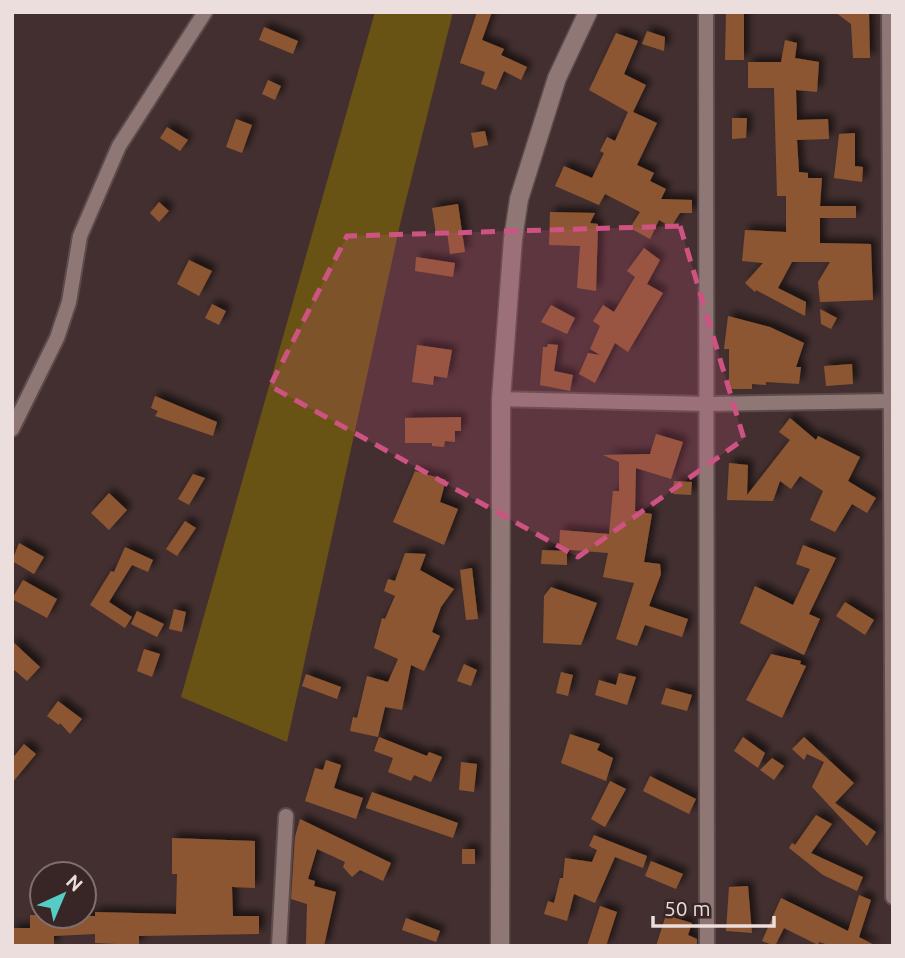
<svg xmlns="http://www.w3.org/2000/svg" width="905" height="958" font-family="Ubuntu,sans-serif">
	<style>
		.green { fill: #695314 }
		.building { fill: #8d5731; filter: url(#shadow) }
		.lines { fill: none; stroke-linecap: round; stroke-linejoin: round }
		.minor-casing { stroke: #5b4b4a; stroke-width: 18 }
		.tertiary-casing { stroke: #5b4b4a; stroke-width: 21 }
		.minor { stroke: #8f7776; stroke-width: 14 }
		.tertiary { stroke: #8f7776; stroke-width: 18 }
		.marked { fill: #ce5382; fill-opacity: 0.2; stroke: #ce5382; stroke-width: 5; stroke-dasharray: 14 9; stroke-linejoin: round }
	</style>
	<defs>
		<filter id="shadow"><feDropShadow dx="5" dy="-5" stdDeviation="3.5" flood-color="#0009"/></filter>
	</defs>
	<rect width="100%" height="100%" fill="#432f2f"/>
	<polygon class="green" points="375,12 453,12 401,220 287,742 181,697"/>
	<g class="building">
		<polygon points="477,12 492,12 482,40 504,49 501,55 527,67 521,80 504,71 496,90 481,84 485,72 460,63"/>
		<polygon points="726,12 744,12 744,60 725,60"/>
		<polygon points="835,12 869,12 870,58 853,58 851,24"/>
		<polygon points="264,27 298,41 293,54 259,40"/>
		<polygon points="647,31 665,37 664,51 642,44"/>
		<polygon points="616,33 638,41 624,74 646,85 633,112 657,123 637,165 654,173 650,181 666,189 661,199 692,200 692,213 680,213 671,227 659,220 650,239 630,228 640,212 605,194 599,205 555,186 564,166 592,178 604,153 600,151 607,137 615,141 628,112 589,90"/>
		<polygon points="785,40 797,43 795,58 819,62 817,92 796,90 797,120 828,119 829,139 797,140 799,172 808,173 808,178 822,178 820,206 856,206 856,218 820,218 820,243 871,244 873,300 820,302 818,282 830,262 792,262 778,288 806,302 805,316 756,290 755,292 745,283 763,263 742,261 745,230 786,232 786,196 777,196 774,88 748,88 748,62 781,62"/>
		<polygon points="268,80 281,86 275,100 262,94"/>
		<polygon points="732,118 747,118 746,138 732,139"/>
		<polygon points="236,119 252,125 242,153 226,147"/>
		<polygon points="167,127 188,140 180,151 160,138"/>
		<polygon points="485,131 488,145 474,148 471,133"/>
		<polygon points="855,133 855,166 863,167 862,182 834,178 839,134"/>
		<polygon points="159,202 169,211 159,222 150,213"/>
		<polygon points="458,204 465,252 450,254 447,232 436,234 432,208"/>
		<polygon points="550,212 595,213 590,223 598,224 596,291 577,288 580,246 549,245"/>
		<polygon points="644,248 660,260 647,284 663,293 628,352 615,343 595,383 579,374 588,353 600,355 590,349 600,326 593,321 603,305 614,312 635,277 627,271"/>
		<polygon points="416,257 455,263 453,277 415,271"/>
		<polygon points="189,260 212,271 199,296 177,284"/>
		<polygon points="212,304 226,311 219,325 205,318"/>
		<polygon points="551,305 575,318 567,334 541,322"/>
		<polygon points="820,309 837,318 831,329 821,324"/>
		<polygon points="728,316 770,327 804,343 796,367 801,367 799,384 766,382 766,385 752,384 752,389 729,389 729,349 724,349"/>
		<polygon points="548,344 558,345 554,371 573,375 570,391 540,385 543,347 547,347"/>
		<polygon points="417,345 452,350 447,378 434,376 433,385 412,382"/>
		<polygon points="852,364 853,384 826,386 824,366"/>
		<polygon points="155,396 217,422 213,436 155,416 158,411 151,408"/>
		<polygon points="461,417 461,431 455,431 455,442 445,441 444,447 432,446 432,443 405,443 405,418"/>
		<polygon points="790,418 816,440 818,436 860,457 848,481 876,498 867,513 852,504 835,532 810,520 823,491 800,476 791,489 780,481 773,501 727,500 729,463 748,465 747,495 790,440 779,432"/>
		<polygon points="656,434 683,442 671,479 636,468 635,511 652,514 644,562 660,564 661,574 649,606 688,619 682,637 645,625 637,646 616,639 634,583 603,577 608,553 559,549 560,530 609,534 613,491 619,491 619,462 603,455 650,454"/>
		<polygon points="415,471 446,480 440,502 458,509 444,545 393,522"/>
		<polygon points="193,474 205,478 189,505 178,499"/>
		<polygon points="674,481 692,482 691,495 673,494"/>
		<polygon points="109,493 127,510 109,530 91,513"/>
		<polygon points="185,521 196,528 177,556 166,549"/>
		<polygon points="19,543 44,557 34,574 12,561"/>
		<polygon points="803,545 836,558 809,614 820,619 804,655 740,623 755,586 793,605 810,569 796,564"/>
		<polygon points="125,547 153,560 148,572 132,565 109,602 132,617 125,628 90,605 111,571 114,572"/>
		<polygon points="542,550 567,551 567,565 541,564"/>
		<polygon points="405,553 426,554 420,570 454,589 441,607 432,632 440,636 424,671 411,665 402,710 385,707 378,737 350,731 353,717 357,718 367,676 388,682 398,659 374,648 382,618 385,619 395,596 384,591 388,579 395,581"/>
		<polygon points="472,568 478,619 466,620 460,570"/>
		<polygon points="23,580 57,599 47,618 12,599"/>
		<polygon points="551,587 597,603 581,645 543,643 544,596"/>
		<polygon points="845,602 874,620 865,635 836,616"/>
		<polygon points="174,609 186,612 182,632 169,629"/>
		<polygon points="137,611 164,624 157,637 131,624"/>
		<polygon points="12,641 40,667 27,681 12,668"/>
		<polygon points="144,649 160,654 152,677 137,671"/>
		<polygon points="771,654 801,661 800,664 806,666 782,718 746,700"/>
		<polygon points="464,664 477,670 471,686 457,681"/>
		<polygon points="561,672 573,675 568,696 556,693"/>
		<polygon points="619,673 636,677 627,705 595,695 599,680 616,685"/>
		<polygon points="306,674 341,687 337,699 302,686"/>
		<polygon points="666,688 692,695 687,711 661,704"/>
		<polygon points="58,701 82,719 70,734 60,723 59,725 47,716"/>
		<polygon points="570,734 600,744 597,750 613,758 606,781 561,763"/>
		<polygon points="379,737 427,756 429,752 442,757 431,782 414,775 411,781 388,772 393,758 374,751"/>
		<polygon points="743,737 765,753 758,768 734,751"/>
		<polygon points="804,737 854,783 835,803 876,832 867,846 812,787 824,762 807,754 804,760 792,749"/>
		<polygon points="24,744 36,754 12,783 12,759"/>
		<polygon points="772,758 784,766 774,780 760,770"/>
		<polygon points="326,760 341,765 334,788 363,798 356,819 305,801 315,768 323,770"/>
		<polygon points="461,762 477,764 474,792 459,790"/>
		<polygon points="650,776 696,799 689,814 643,791"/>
		<polygon points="610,781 626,789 605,827 591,819"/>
		<polygon points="372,792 458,823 453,838 366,808"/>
		<polygon points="816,815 832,824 811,853 863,877 857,891 823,875 789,848 792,843 795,845"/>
		<polygon points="300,819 391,863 383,881 360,870 352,877 343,867 345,862 317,849 308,879 315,881 314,886 336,892 324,946 306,944 307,904 291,899 295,837"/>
		<polygon points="594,835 647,856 643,868 615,857 595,903 574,894 567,921 544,914 548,901 554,903 560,878 563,878 565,858 592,862 597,850 589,846"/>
		<polygon points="172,838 255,841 255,888 232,887 233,916 259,916 259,934 139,936 139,945 95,943 95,934 54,936 54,946 12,946 12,928 30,928 30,915 95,916 95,912 176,914 177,874 172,874"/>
		<rect x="462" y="849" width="13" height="15"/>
		<polygon points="651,861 683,874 676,889 645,876"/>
		<polygon points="748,886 752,933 726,931 729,887"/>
		<polygon points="859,895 871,900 859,937 876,946 832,946 819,942 818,945 784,928 775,946 762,941 781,898 848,931"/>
		<polygon points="600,906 617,912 606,946 587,946"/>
		<polygon points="666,915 692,923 688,935 697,939 697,946 656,946"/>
		<polygon points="406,918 440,931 436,942 402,930"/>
	</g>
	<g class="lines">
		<g class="minor-casing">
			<g id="minor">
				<polyline points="706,12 707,946"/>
				<polyline points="889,12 893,897"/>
				<polyline points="501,399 707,404 893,401"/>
				<polyline points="12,429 57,338 69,302 80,236 119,146 205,12"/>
				<polyline points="279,946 286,816"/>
			</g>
		</g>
		<g class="tertiary-casing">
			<polyline id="tertiary" points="500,946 501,399 513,239 519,199 557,78 588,12"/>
		</g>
		<use href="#minor" class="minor"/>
		<use href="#tertiary" class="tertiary"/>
	</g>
	<path class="marked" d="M680 226 744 439 578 557 270 386 347 236Z"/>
	<rect width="905" height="958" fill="none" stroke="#ebdedd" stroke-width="28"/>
	<g transform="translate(63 895) rotate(44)"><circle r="33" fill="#382525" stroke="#806f6f" stroke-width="2"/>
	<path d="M0-5L12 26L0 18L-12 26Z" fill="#55cdc6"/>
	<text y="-10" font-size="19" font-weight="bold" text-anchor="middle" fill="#ebdedd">N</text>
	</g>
	<path d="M653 916v10h121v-10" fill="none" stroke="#ebdedd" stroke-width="3.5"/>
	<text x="664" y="916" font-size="21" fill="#ebdedd" stroke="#382525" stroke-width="5" paint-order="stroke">50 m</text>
</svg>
